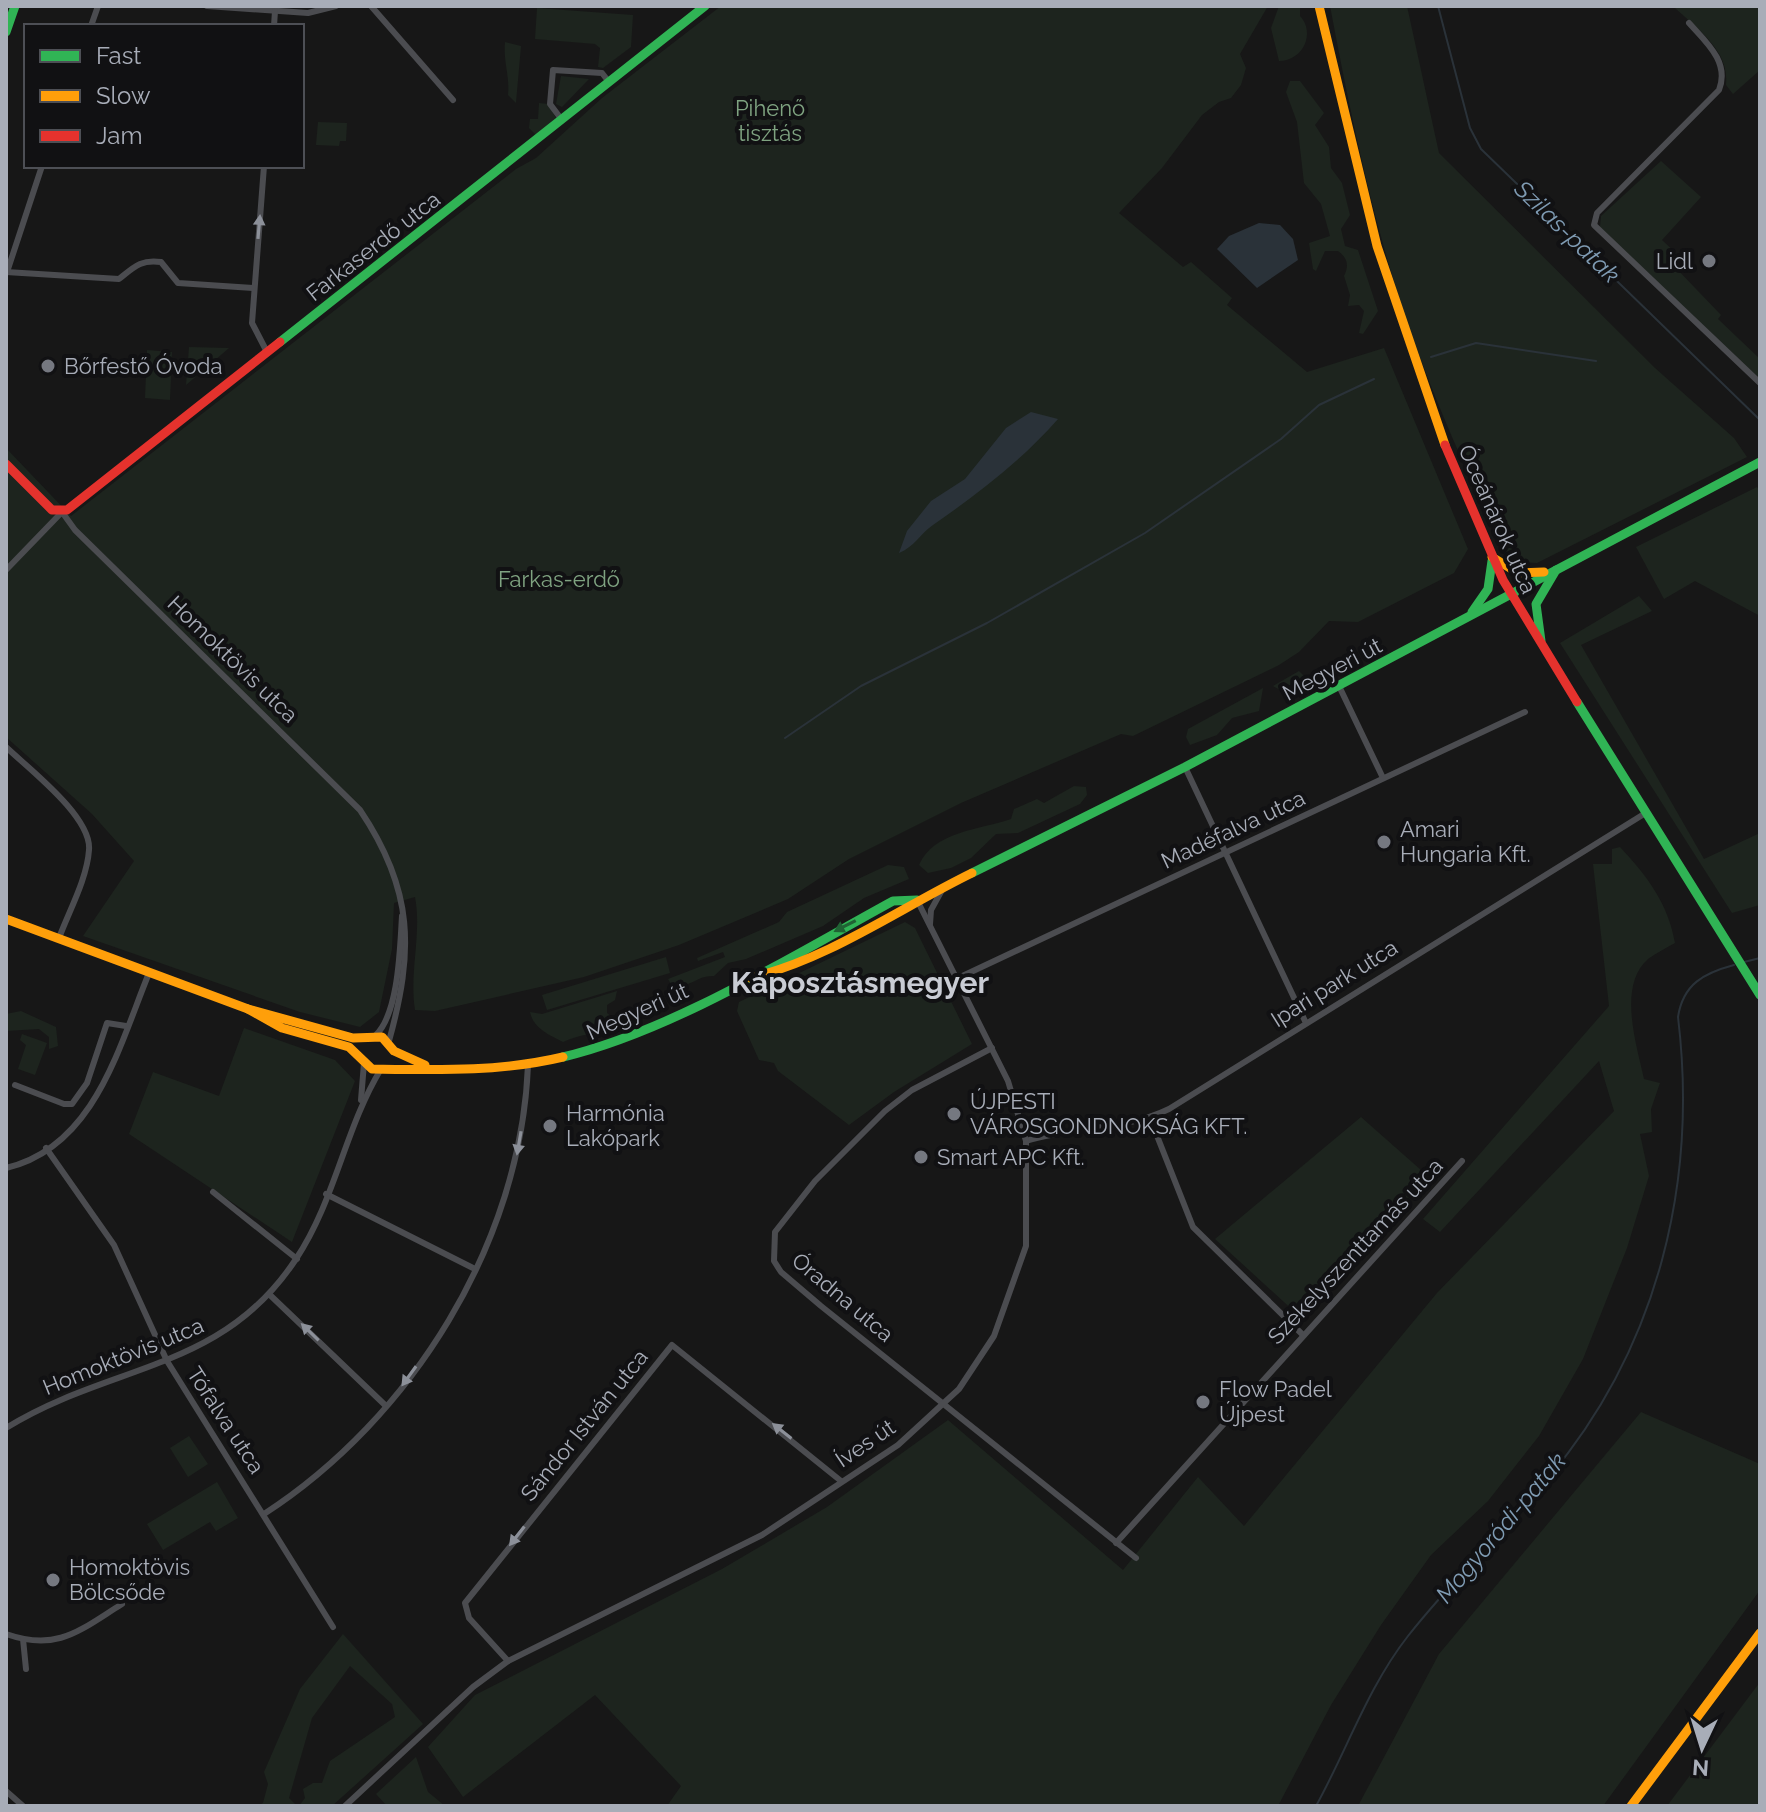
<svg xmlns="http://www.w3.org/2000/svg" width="1766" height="1812" font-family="Raleway,sans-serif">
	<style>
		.green { fill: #1d241e }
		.water { fill: #2a3239 }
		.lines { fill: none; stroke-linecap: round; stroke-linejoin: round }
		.stream { stroke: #2a3239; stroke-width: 2 }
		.street { stroke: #4b4c50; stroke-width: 6 }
		.fast { stroke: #30b455; stroke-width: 9 }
		.slow { stroke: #ff9f0a; stroke-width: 9 }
		.jam { stroke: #e5322d; stroke-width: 9 }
		.oneway { fill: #8c9099 }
		.oneway2 { fill: #206234 }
		.poi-dot { fill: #757880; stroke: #111113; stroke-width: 3 }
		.labels { text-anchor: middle; stroke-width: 8; stroke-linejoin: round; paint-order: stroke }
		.park-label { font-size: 22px; fill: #7fa381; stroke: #111113 }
		.street-label { font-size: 22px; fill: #a8adb8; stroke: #111113 }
		.poi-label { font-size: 22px; fill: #a8adb8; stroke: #111113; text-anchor: start }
		.water-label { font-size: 24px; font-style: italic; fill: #7f9bb3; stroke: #111113 }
		.district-label { font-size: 30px; font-weight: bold; fill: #c9ccd4; stroke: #111113 }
	</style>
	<rect width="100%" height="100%" fill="#171717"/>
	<g class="green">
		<path d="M721 6H1268L1240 54 1246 68 1241 85 1231 98 1219 102 1202 115 1162 168 1119 213 1183 267 1191 262 1232 298 1227 305 1307 372 1384 348 1468 549 1454 573 1358 622 1329 621 1299 652 1279 665 1133 736 1121 734 961 803 849 859 788 899 679 945 584 977 435 1011 415 1010C409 972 422 934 415 897L394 903 392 949 379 1012 360 1027 300 1012 83 936 134 861 92 814 6 737V448L71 516 516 169 536 158 602 98Z"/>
		<path d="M1279 6H1300V16C1316 33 1303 61 1279 61L1271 28Z"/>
		<path d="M1330 6H1407L1439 153 1655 368 1734 438 1747 457 1537 563 1522 562 1504 553C1467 472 1430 391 1402 307 1370 209 1349 107 1330 6Z"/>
		<path d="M1673 6H1760V70L1733 94 1726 85C1730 50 1696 28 1673 6Z"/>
		<polygon points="537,8 633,15 631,47 603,68 598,67 600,48 595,44 535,39"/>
		<path d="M505 42 521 46 516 103 508 95C510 76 503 62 505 42Z"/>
		<polygon points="561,76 589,79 562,107 556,104"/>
		<path d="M1290 81H1300L1324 113 1315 125 1329 147 1331 168 1342 183 1350 215 1341 229 1345 246 1358 250 1378 311 1363 334 1359 333 1364 311 1359 305 1348 306 1350 295 1344 276C1349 266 1348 258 1338 251H1325L1316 271 1313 269 1309 243 1330 236 1321 204 1304 183 1297 122 1286 92Z"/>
		<polygon points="539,103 548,104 556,118 537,136 529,128 530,119 538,119"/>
		<polygon points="318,122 347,123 346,141 340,141 339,146 316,145"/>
		<polygon points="1661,161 1701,197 1662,240 1680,257 1673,265 1721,315 1718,319 1760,359 1760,379 1600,227 1601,216"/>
		<polygon points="189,347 229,348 186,385"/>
		<polygon points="147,350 172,352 170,400 145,398"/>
		<polygon points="1757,487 1760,491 1760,616 1695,581 1664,599 1636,547"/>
		<polygon points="1639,596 1652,611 1581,645 1704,859 1760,833 1760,905 1732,913 1560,643"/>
		<path d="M1299 671 1305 677 1306 689C1296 694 1282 692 1273 686Z"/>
		<polygon points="1263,688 1259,711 1232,718 1217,735 1190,745 1186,737 1188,729"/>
		<path d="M1074 786 1086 787 1087 795 1080 804 1018 833 996 834 971 858 951 868 928 873 919 865C934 831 979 830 1011 819L1014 809 1037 799 1044 803Z"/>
		<path d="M1620 847C1647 876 1668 903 1675 943 1666 948 1656 953 1648 959 1617 986 1637 1046 1644 1079L1660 1083 1651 1109 1652 1132 1640 1134 1649 1176 1627 1248 1583 1359 1539 1436 1488 1501 1431 1555 1381 1625 1331 1705 1278 1806H667L681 1786 595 1695 463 1797 428 1747 475 1695 722 1569 827 1507 948 1420 1123 1570 1198 1477 1244 1526 1437 1293 1614 1111 1599 1061 1440 1232 1423 1219 1609 1006 1593 864H1612V849Z"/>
		<path d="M888 865 904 867 909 879 864 898 823 926 746 959 728 963 714 976C697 975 691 988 672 986L668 979 725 957 723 952 698 961 697 958 779 922 787 912Z"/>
		<polygon points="905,922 915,928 972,1044 894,1092 849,1125 778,1071 774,1063 759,1060 737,1011 739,1002"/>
		<polygon points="666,957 670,973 547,1010 542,995"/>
		<path d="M617 991 615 1000 607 1005V1013L613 1018 611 1026C595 1035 579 1034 563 1042 549 1035 533 1028 530 1012L542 1014Z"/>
		<polygon points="21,1011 56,1027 58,1046 49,1049 49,1037 39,1029 6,1031 6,1014"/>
		<polygon points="244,1028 335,1060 355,1081 292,1242 129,1134 153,1072 219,1096"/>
		<polygon points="22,1034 47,1043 35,1075 18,1069 26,1045 20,1040"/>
		<polygon points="1361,1117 1430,1178 1307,1313 1302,1310 1297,1314 1215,1239"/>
		<polygon points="1641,1412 1760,1464 1760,1590 1603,1806 1358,1806 1439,1654"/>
		<polygon points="189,1436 208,1464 188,1477 170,1448"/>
		<polygon points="217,1482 238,1518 216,1531 210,1522 163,1550 147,1524"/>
		<polygon points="343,1634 423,1724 332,1806 299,1806 305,1798 303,1789 313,1783 322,1783 330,1761 395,1717 392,1704 350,1666 312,1718 289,1798 297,1806 257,1806 263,1803 268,1784 264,1772 300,1689"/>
		<polygon points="1760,1682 1760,1806 1667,1806"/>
		<polygon points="416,1757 428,1792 445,1806 387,1806 376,1794"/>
	</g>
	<g class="water">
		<polygon points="1259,223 1280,225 1293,239 1298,260 1257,288 1217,249 1229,236"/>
		<path d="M1031 412 1058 419C1021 461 979 493 933 525 920 534 914 547 899 553L907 531 931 501 965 479 1006 428Z"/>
	</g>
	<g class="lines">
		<g class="stream">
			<polyline points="1438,6 1470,128 1481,149 1760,420"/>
			<polyline points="1431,357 1476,343 1596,361"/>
			<polyline points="785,738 861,686 987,623 1145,533 1281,439 1319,405 1374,379"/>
			<polyline points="1744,962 1760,958"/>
			<path d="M1316 1806C1347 1750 1368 1687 1408 1636 1452 1580 1504 1531 1549 1477 1658 1347 1698 1183 1678 1017 1683 984 1704 973 1734 965"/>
		</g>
		<g class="street">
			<polyline points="207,6 308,13 336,6"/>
			<polyline points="371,6 453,100"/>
			<path d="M1689 23C1706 42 1730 62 1719 90L1597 213 1594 225 1760 383"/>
			<polyline points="91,26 98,6"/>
			<polyline points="274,26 275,11"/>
			<polyline points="562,120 550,104 553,70 602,73 609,82"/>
			<polyline points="264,166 252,323 267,352"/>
			<path d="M6 272 119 279C134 267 141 259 161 262L178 283 253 288"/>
			<polyline points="7,272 42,166"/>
			<path d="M6 570 62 512 75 530 360 810C414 890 414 951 389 1041"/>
			<polyline points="1339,686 1383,778"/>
			<path d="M6 747C29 769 92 817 89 850 87 879 69 911 59 938"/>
			<polyline points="1185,767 1305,1021"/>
			<polyline points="930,924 931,910 942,890"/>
			<polyline points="956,979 1525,712"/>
			<path d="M375 1036C399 1014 400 947 402 916"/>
			<polyline points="992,1048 912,1090 885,1111 815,1181 775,1232 774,1261 781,1272 821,1306 1136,1558"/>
			<polyline points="15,1085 64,1104 72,1104 87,1083 107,1023 126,1026"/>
			<polyline points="361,1100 364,1063"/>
			<polyline points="1150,1118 1193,1227 1303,1335"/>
			<path d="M1026 1141C1074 1126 1124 1131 1169 1109L1644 814"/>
			<polyline points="46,1148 114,1245 167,1361 333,1627"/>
			<path d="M6 1168C95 1147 119 1046 149 973"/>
			<polyline points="213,1192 297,1259"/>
			<polyline points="326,1194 475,1269"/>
			<polyline points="270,1295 386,1406"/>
			<path d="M6 1428C111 1363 222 1372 296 1259 335 1201 345 1128 381 1069"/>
			<path d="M264 1514C412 1418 521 1243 528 1065"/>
			<polyline points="1116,1543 1462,1161"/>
			<path d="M6 1634C58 1652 80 1630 122 1604"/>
			<polyline points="23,1639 26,1669"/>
			<polyline points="508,1661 469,1618 465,1603 672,1345 841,1481"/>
			<polyline points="6,1791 23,1806"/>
			<polyline points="345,1806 473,1687 508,1661 762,1535 898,1445 959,1389 994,1336 1026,1246 1026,1141 1008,1081 917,900"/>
		</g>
		<g class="fast">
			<polyline points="6,32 15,6"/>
			<polyline points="280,342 705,6"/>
			<polyline points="1472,612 1488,589 1492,561"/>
			<polyline points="1541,641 1536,604 1556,570"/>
			<polyline points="1577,702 1760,995"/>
			<polyline points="972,873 1185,767 1760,462"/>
			<path d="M563 1057C672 1031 794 955 893 901L917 900"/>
		</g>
		<g class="slow">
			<polyline points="1319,6 1377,246 1445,445"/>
			<polyline points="1492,557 1518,573 1544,572"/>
			<polyline points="6,919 248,1009 353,1038 382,1037 394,1051 425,1065"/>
			<path d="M750 978C829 959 900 908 972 873"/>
			<path d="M248 1009 282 1028 349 1047 372 1069C437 1070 500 1072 563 1057"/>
			<polyline points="1631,1806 1760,1633"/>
		</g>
		<g class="jam">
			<polyline points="1445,445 1503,580 1577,702"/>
			<polyline points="6,464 52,510 67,510 280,342"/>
		</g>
	</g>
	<defs><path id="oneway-solid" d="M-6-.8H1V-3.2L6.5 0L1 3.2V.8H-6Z" transform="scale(2)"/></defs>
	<g class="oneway">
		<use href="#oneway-solid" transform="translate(259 227) rotate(-85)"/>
		<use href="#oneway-solid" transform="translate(519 1143) rotate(100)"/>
		<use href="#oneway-solid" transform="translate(310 1332) rotate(-136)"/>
		<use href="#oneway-solid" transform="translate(409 1376) rotate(126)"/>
		<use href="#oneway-solid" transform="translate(782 1431) rotate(-142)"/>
		<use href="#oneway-solid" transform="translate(517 1536) rotate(128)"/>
	</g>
	<use class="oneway2" href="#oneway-solid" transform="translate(845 926) rotate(153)"/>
	<g class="poi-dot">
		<circle cx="1709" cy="261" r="8"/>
		<circle cx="48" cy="366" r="8"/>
		<circle cx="1384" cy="842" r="8"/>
		<circle cx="954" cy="1114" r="8"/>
		<circle cx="550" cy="1126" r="8"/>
		<circle cx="921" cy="1157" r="8"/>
		<circle cx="1203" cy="1402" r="8"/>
		<circle cx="53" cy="1580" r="8"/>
	</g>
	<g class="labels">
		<g class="park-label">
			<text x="770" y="116">Pihenő<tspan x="770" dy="25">tisztás</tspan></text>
			<text x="559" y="587">Farkas-erdő</text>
		</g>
		<g class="street-label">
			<text transform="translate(373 246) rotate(-38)" y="8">Farkaserdő utca</text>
			<text transform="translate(1498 519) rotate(66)" y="8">Óceánárok utca</text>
			<text transform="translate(233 659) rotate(44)" y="8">Homoktövis utca</text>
			<text transform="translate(1332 669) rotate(-28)" y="8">Megyeri út</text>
			<text transform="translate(1233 829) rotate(-25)" y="8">Madéfalva utca</text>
			<text transform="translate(1334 983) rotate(-32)" y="8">Ipari park utca</text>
			<text transform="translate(637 1011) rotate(-24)" y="8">Megyeri út</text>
			<text transform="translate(1355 1251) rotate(-47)" y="8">Székelyszenttamás utca</text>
			<text transform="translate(843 1297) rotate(40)" y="8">Óradna utca</text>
			<text transform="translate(123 1356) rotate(-22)" y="8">Homoktövis utca</text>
			<text transform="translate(226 1420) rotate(57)" y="8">Tófalva utca</text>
			<text transform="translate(584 1425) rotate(-51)" y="8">Sándor István utca</text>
			<text transform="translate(865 1443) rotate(-34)" y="8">Íves út</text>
		</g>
		<g class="poi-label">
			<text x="1693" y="269" text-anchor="end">Lidl</text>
			<text x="64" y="374">Bőrfestő Óvoda</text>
			<text x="1400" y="837">Amari<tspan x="1400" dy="25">Hungaria Kft.</tspan></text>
			<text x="970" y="1109">ÚJPESTI<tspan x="970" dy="25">VÁROSGONDNOKSÁG KFT.</tspan></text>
			<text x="566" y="1121">Harmónia<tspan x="566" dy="25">Lakópark</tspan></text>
			<text x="937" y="1165">Smart APC Kft.</text>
			<text x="1219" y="1397">Flow Padel<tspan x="1219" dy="25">Újpest</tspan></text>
			<text x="69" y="1575">Homoktövis<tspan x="69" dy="25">Bölcsőde</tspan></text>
		</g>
		<g class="water-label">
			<text transform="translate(1567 232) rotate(44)" y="8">Szilas-patak</text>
			<text transform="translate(1501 1528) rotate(-50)" y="8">Mogyoródi-patak</text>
		</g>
		<g class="district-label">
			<text x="860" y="993">Káposztásmegyer</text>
		</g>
	</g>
	<rect width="1766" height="1812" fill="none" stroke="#a8adb8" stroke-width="16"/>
	<rect x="24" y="24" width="280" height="144" fill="#111113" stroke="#4d4f55" stroke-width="2"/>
	<rect x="40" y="50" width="40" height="12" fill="#30b455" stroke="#4d4f55" stroke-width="2"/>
	<text x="96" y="64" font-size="24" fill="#a8adb8">Fast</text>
	<rect x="40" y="90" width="40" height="12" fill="#ff9f0a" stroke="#4d4f55" stroke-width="2"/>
	<text x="96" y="104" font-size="24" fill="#a8adb8">Slow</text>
	<rect x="40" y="130" width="40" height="12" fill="#e5322d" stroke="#4d4f55" stroke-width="2"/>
	<text x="96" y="144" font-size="24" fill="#a8adb8">Jam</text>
	<g transform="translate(1702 1748) rotate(184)" stroke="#111113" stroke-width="6" paint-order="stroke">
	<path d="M0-6L14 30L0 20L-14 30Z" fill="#a8adb8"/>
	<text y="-12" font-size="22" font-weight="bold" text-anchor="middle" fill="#a8adb8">N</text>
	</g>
</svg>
